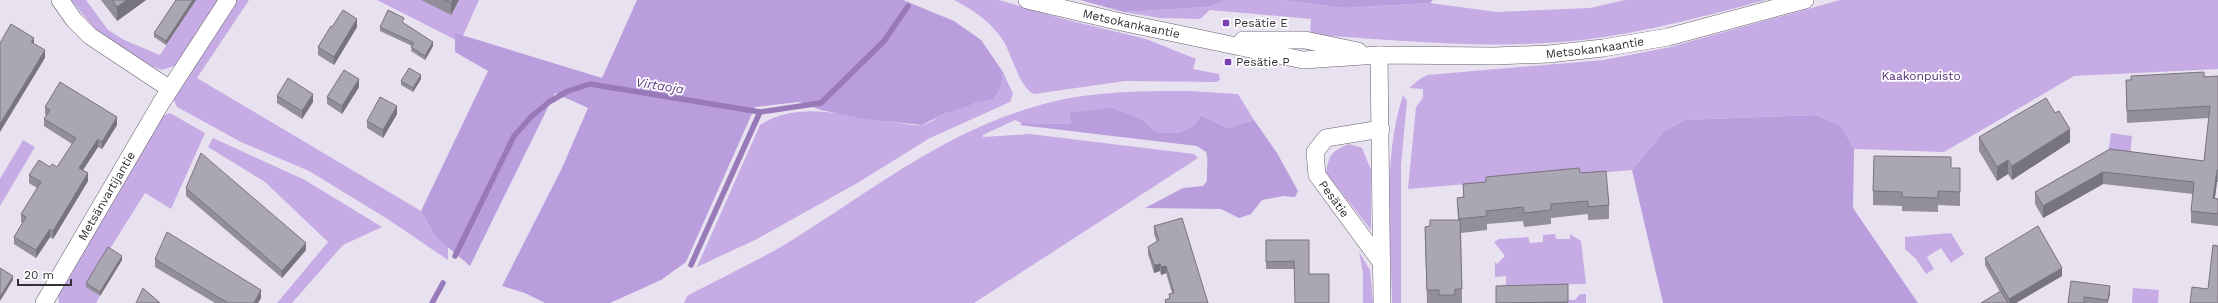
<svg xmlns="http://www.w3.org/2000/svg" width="2218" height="303" font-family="'Work Sans',sans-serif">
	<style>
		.green { fill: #c6abe5 }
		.forest { fill: #ba9ddd }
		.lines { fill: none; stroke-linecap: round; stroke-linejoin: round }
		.stream { stroke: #977ab7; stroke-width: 5.5 }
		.minor-casing { stroke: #645f6b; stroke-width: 18 }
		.minor { stroke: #fff; stroke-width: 17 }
		.wall { fill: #938f9a }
		.shaded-wall { fill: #78747d }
		.building { fill: #aba6b3; stroke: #78747d }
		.poi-dot { fill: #7c3eb3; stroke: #fff; stroke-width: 1.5 }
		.labels { text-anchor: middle; stroke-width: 3.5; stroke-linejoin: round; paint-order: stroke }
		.poi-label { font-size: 12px; fill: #333036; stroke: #fff; text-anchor: start }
		.street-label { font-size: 12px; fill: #333036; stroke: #fff }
		.park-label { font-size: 12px; fill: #522b76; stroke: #fff }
		.water-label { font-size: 13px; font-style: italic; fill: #643e8a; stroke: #fff }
	</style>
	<rect width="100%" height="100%" fill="#e8e2f0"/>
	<g class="green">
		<polygon points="71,0 86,0 108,30 124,40 160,55 196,0 220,0 177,65 162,70 151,66 111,42 96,30"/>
		<polygon points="237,0 249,0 197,78 421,211 435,236 448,246 448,260 386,218 309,171 241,142 177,107 173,99"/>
		<polygon points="377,0 421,0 451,15 459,0 479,0 460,42"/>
		<path d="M954 0H999L1064 19 1146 39 1196 59 1193 69 1219 74 1220 80 1216 82 1125 81 1034 94C1019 88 1012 53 1002 39 990 21 973 10 954 0Z"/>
		<path d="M1227 0H1284L1344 8 1430 3 1497 12 1590 8 1625 0H1766C1693 19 1622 39 1546 43 1468 48 1389 39 1310 35L1311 19 1210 10 1200 19 1160 18 1124 12 1208 7Z"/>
		<polygon points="1840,0 2218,0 2218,69 2074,76 1944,152 1854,149 1841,126 1816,115 1685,120 1664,131 1632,170 1408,189 1416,107 1423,98 1423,89 1409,88 1420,79 1427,75 1604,60 1670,47"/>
		<path d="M1003 72 1013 94 1010 102 930 138 859 182 757 239 697 267 760 125C800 98 855 118 900 123 907 124 914 126 921 125 929 125 938 116 946 113 960 106 976 103 993 100L1001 87Z"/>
		<path d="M1190 91 1238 94 1254 120 1227 128 1201 115 1195 125 1179 133H1158L1141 119 1069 113 1071 124 1022 123 1015 120 983 135V137L1030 134 1194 154 1198 158 974 303H684L687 296C722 277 760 260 794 239 872 190 947 131 1037 106 1087 91 1138 91 1190 91Z"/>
		<path d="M1403 95 1407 101 1401 165V303H1392C1391 237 1382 159 1403 95Z"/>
		<polygon points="170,113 205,133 171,209 145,193 86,287 100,296 96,303 59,303 58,293 163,116"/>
		<polygon points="2111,133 2132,136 2130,157 2108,155"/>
		<polygon points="213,138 305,180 382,227 343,245 292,303 277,303 328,242 265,182 208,147"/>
		<polygon points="23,140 35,147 0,206 0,179"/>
		<path d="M1349 144 1362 148 1371 170V230L1326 173C1329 154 1332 151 1349 144Z"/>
		<polygon points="1951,233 1964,254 1951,263 1941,248 1927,257 1934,269 1926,274 1916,259 1905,249 1905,237"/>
		<polygon points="1555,234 1556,239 1570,239 1570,234 1581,241 1586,284 1506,285 1506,276 1495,277 1495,262 1497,264 1505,256 1494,242 1499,239 1528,237 1530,243 1543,242 1543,235"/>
		<polygon points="1359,252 1370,270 1373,303 1363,303 1363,273"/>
		<polygon points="2133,288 2159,290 2158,303 2132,303"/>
		<polygon points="1580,294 1586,294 1586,303 1568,303 1568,300 1575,300"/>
	</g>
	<g class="forest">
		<polygon points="637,0 903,0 954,21 981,40 1003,72 1001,87 993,100 976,103 946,113 922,125 865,119 821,110 799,102 755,107 686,262 661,280 610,303 545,303 525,293 502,286 562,168 588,108 555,93 470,266 435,236 421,211 488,71 455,52 455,33 602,78"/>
		<polygon points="1080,0 1227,0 1208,7 1124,12"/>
		<polygon points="1284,0 1433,0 1430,3 1344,8"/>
		<path d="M1112 108 1141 119 1158 133H1179L1195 125 1201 115 1227 128 1254 120 1277 153 1298 191 1295 197 1283 196 1262 200 1251 214 1239 218 1221 209 1145 208 1183 188 1203 186 1207 181C1206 171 1209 160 1206 152L1197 146 1020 125 1022 123 1071 124 1069 113Z"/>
		<polygon points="1816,115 1841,126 1854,149 1853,208 1918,303 1663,303 1632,170 1664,131 1685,120"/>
	</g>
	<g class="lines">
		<g class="stream">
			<polyline points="455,256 514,136 531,117 549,102 568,91 590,84 760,112 821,103 884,41 908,6"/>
			<polyline points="691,265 760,112"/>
			<polyline points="432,303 443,283"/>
		</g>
		<g class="minor-casing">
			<g id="minor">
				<polyline points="60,0 74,20 90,36 170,89"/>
				<path id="s1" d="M1027 0 1121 22 1303 60 1379 55 1495 56 1549 54 1603 48 1668 37 1805 0"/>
				<polyline points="1243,40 1305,40 1358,51"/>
				<polyline points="1379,55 1382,303"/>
				<polyline points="1381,262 1317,175 1315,152 1326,138 1381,129"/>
				<path id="s2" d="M44 303 161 103 228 0"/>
			</g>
		</g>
		<use href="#minor" class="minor"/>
	</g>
	<g class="wall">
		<polygon points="101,0 146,0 117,21"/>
		<polygon points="176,0 196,0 166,45 154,37 154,33"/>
		<polygon points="421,0 459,0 451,15"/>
		<polygon points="404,22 403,23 433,46 425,60 411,51 412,46 380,31 380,27"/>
		<polygon points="332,27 357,27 334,65 318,55 318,47"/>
		<polygon points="2218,76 2218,182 2217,182 2215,198 2218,199 2218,226 2191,223 2191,211 2193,194 2103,184 2043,218 2035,204 2035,192 2110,149 2204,161 2209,118 2127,123 2126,80"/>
		<polygon points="421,79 413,92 401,85 401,81"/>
		<polygon points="359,87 342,114 327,104 327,97"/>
		<polygon points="277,96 313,102 302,119 277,103"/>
		<polygon points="45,107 117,125 102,149 98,147 83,170 88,181 53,239 50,237 36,258 14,244 14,237 23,223 21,222 21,214 37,188 29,183 29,175 50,167 57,167 72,144 44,126 44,119 46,115 45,114"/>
		<polygon points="397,114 383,138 367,128 367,121"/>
		<polygon points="1979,137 2070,142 2012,180 2008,174 1997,181 1979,151"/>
		<polygon points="1951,168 1960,168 1960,206 1938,205 1938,212 1902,211 1902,206 1873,205 1873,191"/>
		<polygon points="1580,173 1609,205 1609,219 1588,220 1588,214 1551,218 1551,224 1524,227 1523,221 1487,224 1487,230 1461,233 1462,303 1427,303 1425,240 1458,220 1457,198 1463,197 1463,184 1486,182 1486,177"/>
		<polygon points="186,188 306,250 282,278 186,196"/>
		<polygon points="1154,226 1208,303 1165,303 1165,300 1169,299 1169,294 1172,293 1166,273 1161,275 1160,271 1154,273 1148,254 1148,247 1157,242 1154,234"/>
		<polygon points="1266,240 1309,240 1309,274 1329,303 1294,269 1266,269"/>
		<polygon points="1985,258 2062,276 2016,303 1981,303 2000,292 1985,265"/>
		<polygon points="155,259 261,298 258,303 215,303 155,267"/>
		<polygon points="122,260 100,296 86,287 86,283"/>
		<polygon points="2071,281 2110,293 2108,303 2068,303"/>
		<polygon points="1568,284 1568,303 1496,303"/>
	</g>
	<g class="shaded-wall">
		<polygon points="127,0 146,0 117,21 117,7"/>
		<polygon points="193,0 196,0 166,45 166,41"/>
		<polygon points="453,0 459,0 451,15 451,3"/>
		<polygon points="357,19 357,27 334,65 334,57"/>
		<polygon points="34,38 34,45 31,42"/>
		<polygon points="433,42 433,46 425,60 425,56"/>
		<polygon points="45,50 45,58 0,132 0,124"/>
		<polygon points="421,75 421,79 413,92 413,88"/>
		<polygon points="359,79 359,87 342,114 342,106"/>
		<polygon points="313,94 313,102 302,119 302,111"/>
		<polygon points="397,106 397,114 383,138 383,130"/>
		<polygon points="117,117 117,125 102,149 102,142"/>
		<polygon points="2070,129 2070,142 2012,180 2012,166"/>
		<polygon points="98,139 98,147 79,176 79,168"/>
		<polygon points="2008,160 2008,174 1997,181 1997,167"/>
		<polygon points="2217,170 2217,182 2213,210 2213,198"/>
		<polygon points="2103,172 2103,184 2043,218 2043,206"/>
		<polygon points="88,173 88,181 53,239 53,231"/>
		<polygon points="50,229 50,237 36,258 36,250"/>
		<polygon points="306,243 306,250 282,278 282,271"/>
		<polygon points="122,256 122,260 100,296 100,292"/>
		<polygon points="1160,264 1160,271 1154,273 1154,265"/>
		<polygon points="1166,266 1166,273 1161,275 1161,267"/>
		<polygon points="2062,268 2062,276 2016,303 2009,303 2009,299"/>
		<polygon points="13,276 13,280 0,301 0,297"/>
		<polygon points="2110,286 2110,293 2108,303"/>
		<polygon points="261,290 261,298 258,303 254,303"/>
	</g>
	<g class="building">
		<polygon points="112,0 127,0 117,7"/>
		<polygon points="176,0 193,0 166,41 154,33"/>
		<polygon points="444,0 453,0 451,3"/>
		<polygon points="343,10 357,19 334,57 318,47 331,26 332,27"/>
		<polygon points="388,10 404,18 402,22 433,42 425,56 411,47 414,43 380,27"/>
		<polygon points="11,24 34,38 31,42 45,50 0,124 0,43"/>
		<polygon points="409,68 421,75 413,88 401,81"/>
		<polygon points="344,70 359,79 342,106 327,97"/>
		<polygon points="2204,72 2204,77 2218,76 2218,170 2217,170 2213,198 2218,199 2218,214 2191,211 2194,182 2103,172 2043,206 2035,192 2110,149 2204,161 2210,106 2127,111 2126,80 2131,80 2131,76"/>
		<polygon points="288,78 313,94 302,111 277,96"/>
		<polygon points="60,82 117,117 102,142 98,139 79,168 88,173 53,231 50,229 36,250 14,237 26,217 21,214 41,182 29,175 39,160 50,167 52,164 57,167 76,138 44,119 50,110 45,107"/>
		<polygon points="380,97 397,106 383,130 367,121"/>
		<polygon points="2046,98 2055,113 2059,111 2070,129 2012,166 2008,160 1997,167 1979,137"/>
		<polygon points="201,153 306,243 282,271 186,188"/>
		<polygon points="1874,156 1951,157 1951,168 1960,168 1960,192 1938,191 1938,198 1902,197 1902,192 1873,191"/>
		<polygon points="1579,168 1580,173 1606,171 1609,205 1588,207 1588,201 1551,204 1551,210 1524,213 1523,207 1486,211 1487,216 1459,219 1457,198 1464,197 1463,184 1486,182 1486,177"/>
		<polygon points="1182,218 1208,303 1166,303 1165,300 1170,298 1169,294 1174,293 1166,266 1161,267 1160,264 1154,265 1148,247 1159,240 1154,226"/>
		<polygon points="1430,220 1460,220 1462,289 1455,289 1455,295 1439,295 1439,290 1427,290 1425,227 1430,226"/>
		<polygon points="2038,226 2062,268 2009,299 1985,258"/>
		<polygon points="167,232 261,290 254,303 228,303 155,259"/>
		<polygon points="1266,240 1309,240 1309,274 1329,274 1329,303 1295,303 1294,261 1266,262"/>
		<polygon points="2213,245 2218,246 2218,303 2190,303 2192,287 2208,289"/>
		<polygon points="108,247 122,256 100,292 86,283"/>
		<polygon points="0,268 13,276 0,297"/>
		<polygon points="2071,281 2110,286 2108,300 2084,297 2084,303 2068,303"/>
		<polygon points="1568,284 1568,302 1496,303 1496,286"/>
		<polygon points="143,288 160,303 136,303"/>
		<polygon points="2001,291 2008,303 1981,303"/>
	</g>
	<g class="poi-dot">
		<rect x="1222" y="19" width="8" height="8" rx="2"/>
		<rect x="1224" y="58" width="8" height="8" rx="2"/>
	</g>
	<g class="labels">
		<g class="poi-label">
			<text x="1234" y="27">Pesätie E</text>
			<text x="1236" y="66">Pesätie P</text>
		</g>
		<g class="street-label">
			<text dy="4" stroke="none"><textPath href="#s1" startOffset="107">Metsokankaantie</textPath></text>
			<text dy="4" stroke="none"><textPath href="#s1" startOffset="575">Metsokankaantie</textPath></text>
			<text dy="4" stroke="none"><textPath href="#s2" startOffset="124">Metsänvartijantie</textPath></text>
			<text transform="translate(1334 199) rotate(54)" y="4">Pesätie</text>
		</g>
		<g class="park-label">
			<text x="1921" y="80">Kaakonpuisto</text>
		</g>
		<g class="water-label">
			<text transform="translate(660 85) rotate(9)" y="5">Virtaoja</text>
		</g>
	</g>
	<path d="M18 279v6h53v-6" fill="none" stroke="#333036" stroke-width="2"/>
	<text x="24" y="279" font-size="12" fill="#333036" stroke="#ffffff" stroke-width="3" paint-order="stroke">20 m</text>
</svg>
